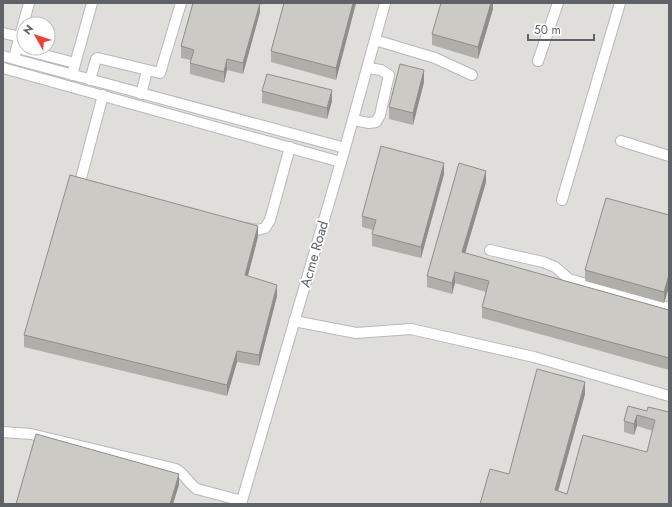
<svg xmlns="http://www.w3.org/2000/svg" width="672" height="507" font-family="Jost,sans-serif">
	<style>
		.industrial { fill: #e0deda; fill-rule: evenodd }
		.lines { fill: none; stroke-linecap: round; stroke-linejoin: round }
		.minor-casing { stroke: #b5b8bc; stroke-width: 12 }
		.minor { stroke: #fff; stroke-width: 10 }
		.wall { fill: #afaea9 }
		.shaded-wall { fill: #8f8d8a }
		.building { fill: #cccac5; stroke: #8f8d8a }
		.labels { text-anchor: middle; stroke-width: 3.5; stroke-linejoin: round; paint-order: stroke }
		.street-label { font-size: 14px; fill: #5f6368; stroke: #fff }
	</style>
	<rect width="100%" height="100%" fill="#f1efe8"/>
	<path class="industrial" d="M3 3H669V504H3ZM24 24H48V48H24Z"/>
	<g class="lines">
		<g class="minor-casing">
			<g id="minor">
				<polyline points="3,33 20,37"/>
				<polyline points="375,40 435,58 472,75"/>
				<polyline points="17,48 75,63"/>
				<polyline points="15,54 29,3"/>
				<polyline points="3,56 345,148"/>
				<polyline points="538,61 558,3"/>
				<polyline points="3,68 341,162"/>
				<polyline points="72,75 92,3"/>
				<polyline points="90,80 96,59 98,58 160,73 181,3"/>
				<polyline points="141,94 147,71"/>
				<polyline points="353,120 369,123 376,122 380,115 389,75 381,70 368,68"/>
				<polyline points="621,141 669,156"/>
				<polyline points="80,182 103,95"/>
				<polyline points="562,200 620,3"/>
				<polyline points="246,228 257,230 265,228 270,220 290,147"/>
				<polyline points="490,250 543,262 555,267 569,279 669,308"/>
				<polyline points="294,321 356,333 411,329 534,357 669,396"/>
				<path d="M3 432 31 434 176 469C185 474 188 483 197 489L242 501"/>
				<polyline points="241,504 345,148 385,3"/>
			</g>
		</g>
		<use href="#minor" class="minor"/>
	</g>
	<g class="wall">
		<polygon points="193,3 263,3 262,5 260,4 260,12 243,74 227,70 224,83 190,74 190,63 191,60 181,58 181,46"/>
		<polygon points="356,3 336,80 271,62 271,51"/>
		<polygon points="493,3 493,9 478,59 432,45 432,34"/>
		<polygon points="424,82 413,125 389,119 389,107"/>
		<polygon points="262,91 332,101 327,119 262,103"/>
		<polygon points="444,174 421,258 372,246 372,234 373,230 362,227 362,216"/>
		<polygon points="486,182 465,253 669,310 669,370 482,318 482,307 486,292 455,283 452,294 427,287 427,276"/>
		<polygon points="669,215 669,287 664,303 585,281 585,270"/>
		<polygon points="258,237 248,276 277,296 259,366 237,362 227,396 24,347 24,335"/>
		<polygon points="585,394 558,491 567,494 647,452 653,431 637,426 634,435 624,432 624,421 628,406 647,411 669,412 669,504 480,504"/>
	</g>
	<g class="shaded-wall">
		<polygon points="260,3 260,12 243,74 243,63"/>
		<polygon points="353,3 356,3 336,80 336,68"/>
		<polygon points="491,3 493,3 493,9 478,59 478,47"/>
		<polygon points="227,59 227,70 224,83 224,72"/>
		<polygon points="424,70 424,82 413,125 413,113"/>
		<polygon points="332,90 332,101 327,119 327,108"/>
		<polygon points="444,163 444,174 421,258 421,247"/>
		<polygon points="486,171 486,182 462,264 462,252"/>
		<polygon points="258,226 258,237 245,286 245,275"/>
		<polygon points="455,272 455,283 452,294 452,283"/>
		<polygon points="669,275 669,287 664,303 664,292"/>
		<polygon points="277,285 277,296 259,366 259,355"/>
		<polygon points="237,351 237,362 227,396 227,385"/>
		<polygon points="585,382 585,394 555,502 555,490"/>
		<polygon points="637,415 637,426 634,435 634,424"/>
		<polygon points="179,474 179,485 173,504 170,504"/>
	</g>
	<g class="building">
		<polygon points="193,3 260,3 243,63 227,59 224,72 190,63 194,50 181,46"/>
		<polygon points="284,3 353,3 336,68 271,51"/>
		<polygon points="441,3 491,3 478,47 432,34"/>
		<polygon points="400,64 424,70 413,113 389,107"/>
		<polygon points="267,74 332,90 327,108 262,91"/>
		<polygon points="381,146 444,163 421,247 372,234 376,220 362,216"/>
		<polygon points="459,163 486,171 462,252 669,310 669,358 482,307 489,281 455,272 452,283 427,276"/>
		<polygon points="70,175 258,226 245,275 277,285 259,355 237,351 227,385 24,335"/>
		<polygon points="606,198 669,215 669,275 664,292 585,270"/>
		<polygon points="537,369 585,382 555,490 567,494 583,435 647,452 655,420 637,415 634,424 624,421 628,406 647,411 648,407 669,412 669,504 480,504 490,469 509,474"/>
		<polygon points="36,434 179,474 170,504 16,504"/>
	</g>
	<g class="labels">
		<g class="street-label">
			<text transform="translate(314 254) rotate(-74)" y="5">Acme Road</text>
		</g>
	</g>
	<rect width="672" height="507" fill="none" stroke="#5f6368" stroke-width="8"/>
	<g transform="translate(36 36) rotate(309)"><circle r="19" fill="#ffffff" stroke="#bfc1c3"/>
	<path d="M0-3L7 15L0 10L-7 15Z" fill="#ea4335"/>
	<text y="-6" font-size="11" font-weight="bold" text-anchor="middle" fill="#5f6368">N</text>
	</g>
	<path d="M528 34v6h66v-6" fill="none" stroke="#5f6368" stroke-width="2"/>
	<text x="534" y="34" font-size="12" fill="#5f6368" stroke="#ffffff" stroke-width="3" paint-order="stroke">50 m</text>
</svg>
